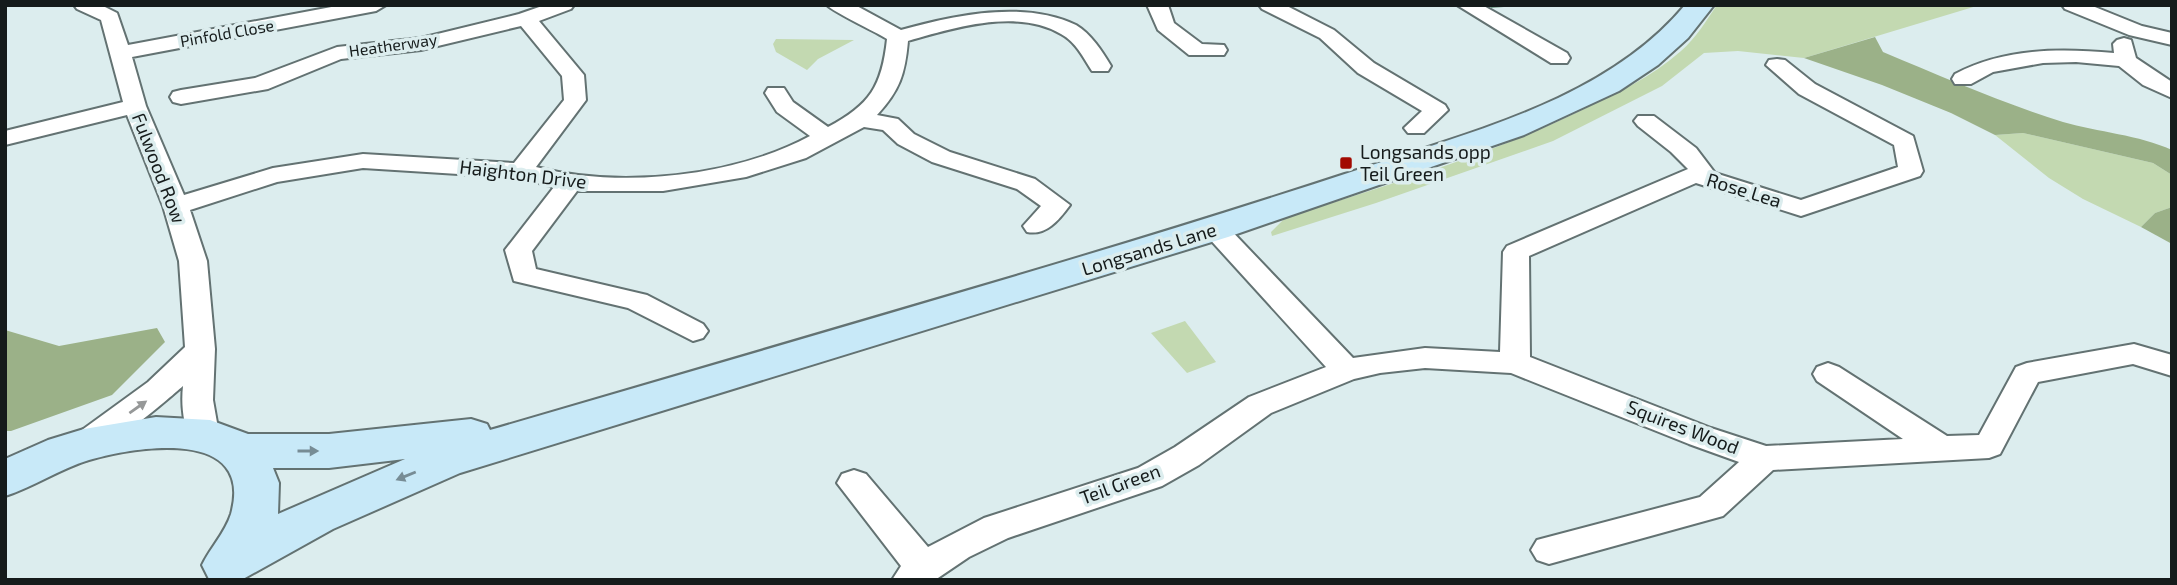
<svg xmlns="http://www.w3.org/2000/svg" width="2177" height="585" font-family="'Exo 2',sans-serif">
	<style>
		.green { fill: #c3d9b1 }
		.forest { fill: #9bb188 }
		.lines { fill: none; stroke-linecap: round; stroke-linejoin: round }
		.street-casing { stroke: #637272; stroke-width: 4 }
		.secondary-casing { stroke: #637272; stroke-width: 4 }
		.street { fill: #fff; fill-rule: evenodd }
		.secondary { fill: #c8e9f8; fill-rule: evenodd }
		.wall { fill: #749f8a }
		.oneway { fill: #969898 }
		.oneway2 { fill: #778c95 }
		.poi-dot { fill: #a20a01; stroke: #dcedee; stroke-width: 2.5 }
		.labels { text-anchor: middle; stroke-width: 7; stroke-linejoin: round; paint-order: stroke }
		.far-street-label { font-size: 16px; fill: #151b1b; stroke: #dcedee }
		.poi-label { font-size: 19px; fill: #151b1b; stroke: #dcedee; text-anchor: start }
		.street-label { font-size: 19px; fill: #151b1b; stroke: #dcedee }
	</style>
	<rect width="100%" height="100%" fill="#dcedee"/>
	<g class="green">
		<path d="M1717 5H1980L1804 58 1738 51 1704 53 1662 86 1553 141 1376 203 1272 236 1271 232 1285 218C1385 185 1485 157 1580 111 1615 94 1652 77 1681 51 1696 38 1706 21 1717 5Z"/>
		<polygon points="776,39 854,40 818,59 807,70 776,52 773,44"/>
		<polygon points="2023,133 2153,163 2172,175 2172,207 2155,213 2141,227 2083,199 2049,178 1995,135"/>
		<polygon points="1185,321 1216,362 1187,373 1151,333"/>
	</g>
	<g class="forest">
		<path d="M1875 37 1883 52C1943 77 2002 103 2063 122 2098 132 2139 135 2172 150V175L2153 163 2023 133 1995 135 1951 113 1882 85 1804 58Z"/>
		<polygon points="2172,207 2172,244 2141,227 2155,213"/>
		<polygon points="157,328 165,342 112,395 11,431 5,431 5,330 59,346"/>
	</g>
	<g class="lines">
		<g class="street-casing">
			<g id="street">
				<path d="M74 5H101L117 13 128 45 342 5H386L376 11 132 57 146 106 184 195 273 168 363 154 514 163 564 100 562 76 521 26 421 50 341 59 268 89 181 104 173 102 170 97 173 92 181 90 255 78 337 47 421 38 519 14 545 5H574L571 9 539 21 584 75 586 100 536 167C620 189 734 177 810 136L777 112 765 93 768 88H784L793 102 828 127C870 105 882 86 887 39 876 32 833 12 827 5H855L901 30C954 15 1024 0 1076 25 1091 34 1102 51 1111 66L1108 71H1092C1083 57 1076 42 1061 34 1017 8 953 28 908 41 905 74 900 90 877 115L898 119 914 134 950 152 1035 179 1070 205C1059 220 1046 236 1027 232L1023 226 1041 206 1017 189 932 162 898 144 883 130 864 127 806 158 746 177 663 191H577L532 251 536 269 647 295 703 324 708 331 703 338 693 341 628 308 514 281 505 250 554 187 520 178 363 168 277 182 190 210 207 261 215 349 213 400 219 434 214 442 203 446 192 442C183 426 181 404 183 386 167 400 99 458 81 458 78 458 74 456 71 454L66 446 71 438 148 382 185 347 179 261 163 206 127 115 5 145V131L123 102 101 20 77 9Z"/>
				<polygon points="1147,5 1168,5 1174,23 1202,44 1224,45 1227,50 1224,55 1189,55 1158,30"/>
				<polygon points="1259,5 1285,5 1334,30 1374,63 1445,105 1448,110 1424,133 1408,133 1404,128 1422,111 1358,73 1320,38 1262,9"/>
				<polygon points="1457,5 1482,5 1567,53 1570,58 1567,63 1551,63"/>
				<polygon points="2062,5 2090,5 2142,26 2172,33 2172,45 2129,35 2065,9"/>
				<path d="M2124 38 2131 40 2136 58 2172 82V98L2143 85 2119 66 2076 62 2043 63 1993 72 1971 84H1955L1952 79 1955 74C2004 48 2060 48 2114 53L2113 44 2117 40Z"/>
				<polygon points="1777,59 1785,60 1815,84 1913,136 1923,171 1920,176 1801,216 1696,183 1529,256 1530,357 1711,428 1766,446 1903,439 1817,381 1813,374 1817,367 1828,363 1839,367 1947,436 1979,435 2016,367 2027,363 2134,344 2172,355 2172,376 2133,364 2038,382 2000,454 1989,458 1773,470 1723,516 1549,564 1537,560 1531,550 1537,540 1700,497 1739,462 1689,444 1511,373 1425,368 1380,373 1354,379 1271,413 1199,465 1162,486 1008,538 969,557 935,580 892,580 901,566 837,483 842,474 854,470 866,474 928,547 984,518 1138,468 1175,447 1249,397 1326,367 1206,235 1202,229 1206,223 1215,221 1224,223 1353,358 1425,348 1500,352 1503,252 1507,246 1688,169 1671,152 1638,126 1634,121 1638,116 1654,116 1696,148 1715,173 1801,200 1898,167 1894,145 1799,94 1766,65 1769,60"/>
			</g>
		</g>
		<g class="secondary-casing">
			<path id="secondary" d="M1685 5H1714L1688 38 1658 65 1619 91 1524 135 1228 237 460 473 333 529 243 579H209L202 565C210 548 225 533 231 514 255 427 137 446 89 460 59 469 34 487 5 496V459L48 440 84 429 156 417 210 420 248 434H329L471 419 487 424 490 430C669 378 848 326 1026 273 1137 240 1247 206 1357 170 1470 132 1606 100 1685 5ZM405 459 278 514 279 483 273 468H329Z"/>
		</g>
		<use href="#street" class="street"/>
		<use href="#secondary" class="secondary"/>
	</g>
	<polygon class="wall" points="1488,5 1518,5 1517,6 1491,8"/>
	<defs><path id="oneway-solid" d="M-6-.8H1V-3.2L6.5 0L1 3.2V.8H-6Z" transform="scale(1.75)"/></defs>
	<use class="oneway" href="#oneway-solid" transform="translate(138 407) rotate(-35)"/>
	<g class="oneway2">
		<use href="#oneway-solid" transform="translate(308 451)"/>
		<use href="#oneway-solid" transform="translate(406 476) rotate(158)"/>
	</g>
	<rect class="poi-dot" x="1339" y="156" width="14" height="14" rx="3.5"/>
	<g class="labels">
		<g class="far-street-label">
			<text transform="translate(227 33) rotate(-10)" y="6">Pinfold Close</text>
			<text transform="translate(393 45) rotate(-8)" y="6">Heatherway</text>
		</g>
		<g class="poi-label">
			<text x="1360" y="159">Longsands opp<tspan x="1360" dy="22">Teil Green</tspan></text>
		</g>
		<g class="street-label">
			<text transform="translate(159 168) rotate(69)" y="7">Fulwood Row</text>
			<text transform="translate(523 174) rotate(7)" y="7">Haighton Drive</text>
			<text transform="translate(1744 190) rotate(17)" y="7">Rose Lea</text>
			<text transform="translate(1149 249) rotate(-17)" y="7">Longsands Lane</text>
			<text transform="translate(1683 427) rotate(21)" y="7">Squires Wood</text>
			<text transform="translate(1120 484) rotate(-20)" y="7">Teil Green</text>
		</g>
	</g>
	<rect width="2177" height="585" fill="none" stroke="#151b1b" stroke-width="14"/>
</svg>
